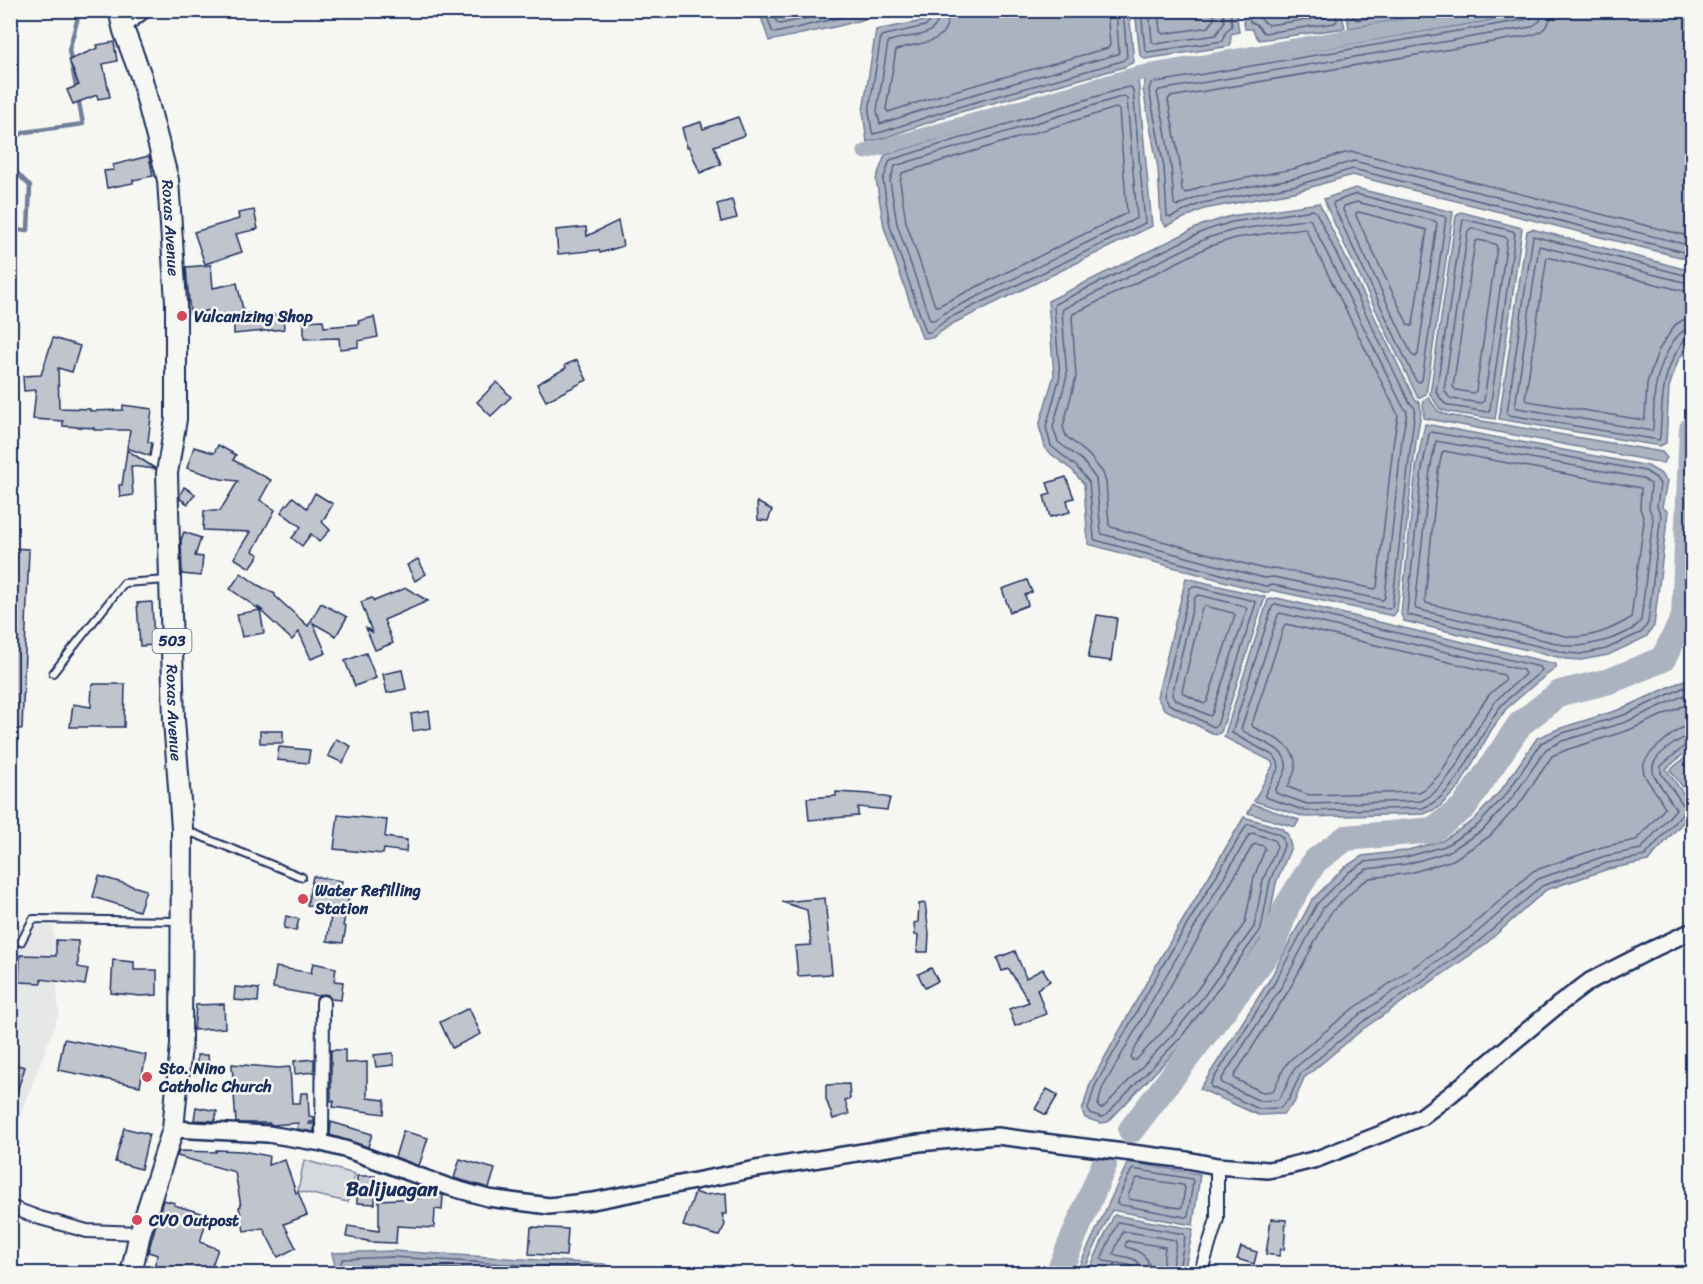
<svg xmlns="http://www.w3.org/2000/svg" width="1703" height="1284" font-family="Sriracha,sans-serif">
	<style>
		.built { fill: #e6e7e7 }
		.green { fill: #d6d9dd; stroke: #78849e; stroke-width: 1.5 }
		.water { fill: #abb2c0; stroke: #717e99; stroke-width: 1.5 }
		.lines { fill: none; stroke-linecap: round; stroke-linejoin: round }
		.shore { stroke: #556385; stroke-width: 1.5 }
		.stream { stroke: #717e99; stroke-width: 4.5 }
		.canal { stroke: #abb2c0; stroke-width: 15 }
		.river { stroke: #abb2c0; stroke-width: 26 }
		.building { fill: #c0c4cd; stroke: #1b2f5e; stroke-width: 1.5 }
		.service-casing { stroke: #1b2f5e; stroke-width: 10 }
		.minor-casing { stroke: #1b2f5e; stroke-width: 16 }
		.tertiary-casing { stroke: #1b2f5e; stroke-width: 20 }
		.primary-casing { stroke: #1b2f5e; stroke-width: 24 }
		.service { stroke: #f6f6f2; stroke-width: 6 }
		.minor { stroke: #f6f6f2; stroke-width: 12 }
		.tertiary { stroke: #f6f6f2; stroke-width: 15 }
		.primary { stroke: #f6f6f2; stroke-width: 20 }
		.poi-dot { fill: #d1495b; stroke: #f6f6f2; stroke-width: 2 }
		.labels { text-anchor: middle; stroke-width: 5; stroke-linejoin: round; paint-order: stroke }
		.shield { fill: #f6f6f2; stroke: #5d6b8a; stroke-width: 1.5 }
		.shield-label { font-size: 15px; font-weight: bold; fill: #1b2f5e }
		.street-label { font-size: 16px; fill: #1b2f5e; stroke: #f6f6f2 }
		.poi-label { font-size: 16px; font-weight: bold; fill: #1b2f5e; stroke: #f6f6f2; text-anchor: start }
		.quarter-label { font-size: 20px; font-weight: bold; fill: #1b2f5e; stroke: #f6f6f2 }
	</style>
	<rect width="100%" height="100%" fill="#f6f6f2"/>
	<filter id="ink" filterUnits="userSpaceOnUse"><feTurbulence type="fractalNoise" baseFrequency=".0167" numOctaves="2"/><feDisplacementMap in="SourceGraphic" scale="12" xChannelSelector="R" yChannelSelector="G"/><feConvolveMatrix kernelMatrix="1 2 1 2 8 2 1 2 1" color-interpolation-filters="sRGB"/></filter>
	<g filter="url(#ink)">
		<path class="built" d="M11,925L53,926L59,1014L11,1140Z"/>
		<path class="green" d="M304,1160L355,1174L348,1202L298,1191Z"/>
		<g class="water">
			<path d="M759,11V10L895,11L839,26L769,41Z"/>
			<path d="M927,11H1129L1134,62L1124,67L953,114L884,138L867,142L863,111L876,30L923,21Z"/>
			<path d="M1135,11H1236L1239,32L1231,34L1230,46L1145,59L1140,55Z"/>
			<path d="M1242,11H1341L1345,28L1259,40L1252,29H1245Z"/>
			<path d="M1346,11V10L1454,11L1349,28Z"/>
			<path d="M1545,11H1692V260L1352,175L1298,191L1204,209L1166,226L1161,220L1158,168L1143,89L1146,78Z"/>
			<path d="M1138,80L1152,226L952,324L932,338H922L884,227L876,179L885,155L1123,82Z"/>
			<path d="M1355,188L1453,212L1426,394L1418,398L1329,212L1324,199Z"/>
			<path d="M1319,203L1415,400L1420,403L1421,413L1416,441L1397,611L1393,616L1271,590L1267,593L1088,544L1084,484L1072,470L1046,450L1039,426L1054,375L1048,301L1202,225L1231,216Z"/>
			<path d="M1461,212L1522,228L1495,419L1449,412L1440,409L1430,394L1456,216Z"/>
			<path d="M1532,229L1692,271V338L1678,361L1669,387L1666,443L1660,446L1499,419L1527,231Z"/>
			<path d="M1428,397L1438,411L1447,415L1662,452L1667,458L1663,463L1424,418L1423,401Z"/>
			<path d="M1425,424L1648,466L1660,473L1667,481L1662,507L1668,511L1654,626L1646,637L1608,655L1581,660L1566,659L1404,621L1401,614L1416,468Z"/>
			<path d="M1186,578L1265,597L1221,732L1216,735L1164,709L1157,697Z"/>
			<path d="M1277,598L1556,664V668L1535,684L1506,709L1492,729L1459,787L1438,808L1424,814L1305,817L1254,801L1273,765L1271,761L1224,737L1268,600Z"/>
			<path d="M1689,678L1692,682V747L1666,769L1692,806V812L1648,861L1608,869L1546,890L1482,947L1363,1029L1304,1078L1294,1103L1283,1114L1258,1115L1200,1089L1270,979L1312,900L1345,867L1362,856L1404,851L1442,841L1473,821L1502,789L1537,738L1558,729L1621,709Z"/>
			<path d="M1692,752V799L1670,770Z"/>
			<path d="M1253,804L1299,820L1295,827L1248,813Z"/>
			<path d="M1244,817L1281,828L1288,835L1291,847L1276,883L1267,931L1215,1004L1185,1041L1108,1122L1101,1123L1085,1118L1082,1111L1090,1084L1155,967Z"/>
			<path d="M1128,1162L1200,1174L1193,1225L1112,1210L1085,1268L1115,1273H1076Z"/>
			<path d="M1114,1215L1193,1229L1184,1273H1149L1091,1266Z"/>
			<path d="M392,1251L604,1264L623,1273H337L332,1253Z"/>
		</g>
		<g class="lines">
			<g class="shore">
				<path d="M765,10L772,31L775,33L872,10"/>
				<path d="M773,10L777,23L780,24L843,10"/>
				<path d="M933,10L929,23L925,26L881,36L869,111L872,132L873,134L882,132L951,109L1122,61L1127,57L1123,10"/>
				<path d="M940,10C938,43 909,32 888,42L877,111L880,124L950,101L1118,54L1119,52L1116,10"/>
				<path d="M949,10C948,49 920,40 896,50L886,109L888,112L947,93L1108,48L1110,45L1107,10"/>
				<path d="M1141,10L1145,50L1148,52L1223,41L1226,31L1232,26L1230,10"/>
				<path d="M1149,10L1152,41L1155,44L1216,35L1224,22L1223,10"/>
				<path d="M1158,10L1160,31L1163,34L1209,27L1214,19V10"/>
				<path d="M1248,10L1250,22L1256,24L1264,33L1335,23L1337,20L1336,10"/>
				<path d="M1255,10L1257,16L1268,25L1326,17L1328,15V10"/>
				<path d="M1352,10L1354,18L1357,20L1417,10"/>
				<path d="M1535,10L1534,16L1529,19L1151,83L1149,90L1164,167L1167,216L1171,217L1202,203L1297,185L1353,169L1692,254"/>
				<path d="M1543,10L1540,21L1531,27L1159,90L1157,93L1163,118L1171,166L1174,204L1177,206L1200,196L1295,178L1354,161L1692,246"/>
				<path d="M1552,10C1551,23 1545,31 1533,35L1170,97L1168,100L1180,164L1182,191L1186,193L1200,187L1293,169L1345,153L1354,152L1692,237"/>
				<path d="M1131,87L1133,90L1145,223L949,318L930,332H926L890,226L883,180L890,160L1124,88Z"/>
				<path d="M1124,96L1127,99L1137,218L946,312L934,320H930L897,224L890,181L895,166Z"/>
				<path d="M1116,108L1119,110L1127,213L938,306H935L906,222L900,182L902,173Z"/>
				<path d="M1356,194L1443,216L1446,218L1422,380L1420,382L1416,381L1333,205L1334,202Z"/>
				<path d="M1357,202L1435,221L1437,223L1418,354L1416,357L1412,355L1343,210L1344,206Z"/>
				<path d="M1313,210L1316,212L1409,402L1415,408L1392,607L1389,609L1273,585L1265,586L1095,540L1094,538L1089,482L1076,466L1051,446L1046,427L1060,376L1054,307L1055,304L1204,231L1232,222Z"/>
				<path d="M1359,212L1427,230L1413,324L1412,326L1408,325L1356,216V213Z"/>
				<path d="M1310,219L1402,405L1407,412L1402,439L1385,597L1383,600L1274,577L1264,578L1102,534L1101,532L1096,479L1082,460L1058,442L1053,427L1067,376L1062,312L1063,309L1207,238L1234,230Z"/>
				<path d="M1463,219L1513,231L1515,234L1490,409L1488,412L1450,406L1444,403L1436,392Z"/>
				<path d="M1305,228L1398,415L1394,438L1377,587L1375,589L1275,568L1264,569L1111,527L1109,525L1106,482L1103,473L1089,455L1066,436L1063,427L1076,377L1072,317L1073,314L1210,246L1236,238Z"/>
				<path d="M1471,228L1505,237L1507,240L1484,401L1481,403L1452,399L1449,397L1444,390L1468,231Z"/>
				<path d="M1479,240L1495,244L1497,247L1476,391L1473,393L1456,390L1453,387L1475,242Z"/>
				<path d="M1692,277L1533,236L1507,413L1509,415L1659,440L1660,437C1662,406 1661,375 1679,348C1683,341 1685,336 1692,335"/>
				<path d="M1692,284L1539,246L1515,407L1518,408L1652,431L1653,428C1654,414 1653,399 1656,385C1659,368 1673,329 1692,328"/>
				<path d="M1692,293L1547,257L1525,399L1528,401L1643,420L1645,418L1647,383L1658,351L1675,325L1683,320L1692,319"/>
				<path d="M1431,432L1645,471L1656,478L1660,484L1657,506L1661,515L1648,623L1642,632L1606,649L1581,654L1567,653L1408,615L1407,612L1422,469L1429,434Z"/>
				<path d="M1436,441L1642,478L1651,484L1649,508L1653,518L1641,620C1631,637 1587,647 1568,646L1416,609L1415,607L1430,470Z"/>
				<path d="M1444,451L1641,488L1640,508L1644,521L1631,618C1612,629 1592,638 1570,637L1426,603L1425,600L1438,472L1442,453Z"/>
				<path d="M1193,586L1254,601L1256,603L1217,725L1214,727L1169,704L1164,696L1190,588Z"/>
				<path d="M1199,595L1244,606L1247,609L1212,714L1210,716L1174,699L1172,695L1195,597Z"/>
				<path d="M1276,604L1540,667L1542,670C1529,683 1512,693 1500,707C1476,738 1460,794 1423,808L1306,811L1265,797V794L1279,767L1278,762L1274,756L1232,733L1272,607Z"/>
				<path d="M1205,606L1233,613L1235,615L1207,702L1204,704L1183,693L1182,691L1202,608Z"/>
				<path d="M1280,613L1523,670L1525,674C1516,684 1503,692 1495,702C1473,729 1452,789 1421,801L1307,804L1276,793L1275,790C1279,783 1285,775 1286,768C1290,747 1253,740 1241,729L1278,615Z"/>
				<path d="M1286,624L1504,675L1506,679L1489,695L1474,716L1441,773L1425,789L1419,792L1309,795L1288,787C1290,781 1294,775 1295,769C1299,745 1270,736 1253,727L1252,724L1284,626Z"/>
				<path d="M1692,685L1687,686L1624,715L1560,734L1541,743L1507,793L1478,825L1445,846L1406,857L1365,862L1349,872L1317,904L1275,982L1211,1083V1087L1259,1109L1280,1108L1289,1099L1301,1073L1360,1024L1478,942L1542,886L1607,863L1645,856L1686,809L1661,773V766L1687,744L1692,742"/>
				<path d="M1692,693H1689L1626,722L1562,741L1546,749L1513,797L1483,830L1448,852L1407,864L1367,869L1353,878L1323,908L1282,986L1221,1080L1222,1083L1260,1101L1277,1100C1287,1091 1288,1077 1296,1067L1355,1018L1473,936L1538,879L1605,856L1641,849L1676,809L1654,776C1652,770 1652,766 1655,761C1660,752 1683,736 1692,735"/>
				<path d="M1692,702L1629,730L1566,750L1552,756L1521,802L1490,836L1453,860L1410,873L1370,878L1359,885L1330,914L1289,990L1234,1076L1235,1079L1262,1092L1273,1091L1285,1066L1290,1060L1350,1011L1468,929L1533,871L1602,847L1636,840L1665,808C1650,776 1625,772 1664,741C1673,734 1680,726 1692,726"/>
				<path d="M1249,824L1278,834L1283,838L1284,846L1270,881L1261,929L1210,1000L1181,1037L1105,1116L1101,1117L1090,1113L1088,1109L1095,1086L1160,970L1246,826Z"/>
				<path d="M1253,833L1274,840L1277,846L1263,880L1254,927L1204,996L1175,1032L1103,1108H1099L1098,1105L1102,1089L1167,974L1249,835Z"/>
				<path d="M1256,844L1264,846L1265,849L1254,877L1245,923L1197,990L1168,1026L1136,1060H1132L1131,1056L1175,978L1253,845Z"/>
				<path d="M1133,1169L1192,1179L1193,1182L1188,1216L1185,1217L1117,1204V1201L1131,1171Z"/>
				<path d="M1137,1178L1183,1185L1185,1188L1182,1207L1179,1208L1129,1199L1128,1195Z"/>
				<path d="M342,1274L341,1262L343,1259L392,1257L601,1270L609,1274"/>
				<path d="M350,1274V1268L352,1266L392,1265L538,1274"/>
				<path d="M1134,1274V1268L1129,1265L1104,1261L1101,1259L1118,1222L1184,1234L1185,1237L1178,1274"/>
				<path d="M1142,1274C1140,1254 1126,1259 1113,1254L1123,1231L1175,1240L1176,1243L1171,1274"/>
				<path d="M1151,1274C1150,1257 1141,1251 1126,1247L1125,1245L1127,1241L1165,1247L1162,1274"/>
			</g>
			<g class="stream">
				<path d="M10,140L25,132L83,124L69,50L80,10"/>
				<path d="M10,166L30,186L28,230L10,231"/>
			</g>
			<path class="canal" d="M865,152L1137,74L1499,10"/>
			<g class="river">
				<path d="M1131,1130L1272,947L1287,906L1315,861L1346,838L1433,830L1464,807L1520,724L1560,693L1610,681L1663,659L1684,617L1692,429"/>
				<path d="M1058,1274L1104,1165"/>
			</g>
		</g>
		<g class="building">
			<path d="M114,42L117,61L103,64L110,97L98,99L97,95L73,104L67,90L79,85L69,60L98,48L97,45Z"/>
			<path d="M738,117L745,135L714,146L721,164L700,173L689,147H687L682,128L701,122L703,129Z"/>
			<path d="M149,156L153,176L133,180V183L107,188L104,171L114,170L113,165Z"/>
			<path d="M732,200L737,218L721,222L717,204Z"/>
			<path d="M254,210L258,229L236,234L242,252L205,264L194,232L239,219L238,213Z"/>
			<path d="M618,221L623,246L600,253L599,250L558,254L556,230L586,227L587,236Z"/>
			<path d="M211,265L213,288L237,283L244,314L249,313V317L283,314L284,329L234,334V320L213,322L212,310L190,314L186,267Z"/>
			<path d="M374,317L378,337L358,341V347L340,349L339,338L304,339V321L323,320L324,327L359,324L358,321Z"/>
			<path d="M53,338L80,346L72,372L58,368L59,408L90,409V411L123,410V405L152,409L148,442L152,443L150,456L127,448L130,430H94V428L63,426V421L33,419L36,390L24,391L23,376L41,375Z"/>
			<path d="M577,360L587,380L546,401L537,384L566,368L565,365Z"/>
			<path d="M497,382L511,397L491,416L477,402Z"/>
			<path d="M218,445L236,455L233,460L271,480L260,500L275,510L253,551L259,555L250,568L234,558L250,532L203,530L204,511H220L238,481L221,479L187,468L194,447L214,453Z"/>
			<path d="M127,450L156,469L131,466L133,495L120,497L119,485H122Z"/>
			<path d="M1066,477L1074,498L1067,500L1070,512L1050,517L1044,496L1051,494L1047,483Z"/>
			<path d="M184,487L195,494L188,504L180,499V495Z"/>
			<path d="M315,493L333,504L322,522L330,530L319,542L311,534L302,546L292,538L301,527L281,512L293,497L307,508Z"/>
			<path d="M757,502L772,510L768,521L758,520Z"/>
			<path d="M184,532L201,538L195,556L203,557L201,576L182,574L181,540Z"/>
			<path d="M10,548L29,549L22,729L10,728Z"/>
			<path d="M418,559L426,574L415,581L407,565Z"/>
			<path d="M241,573L258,585L275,594V596L308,626L321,603L347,617L336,636L313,623L326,653L311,659L299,632L292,640L260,610H262L259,608L260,610L230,589Z"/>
			<path d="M1027,580L1032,592L1025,595L1028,605L1010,612L1002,589Z"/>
			<path d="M406,588L428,601L384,620L393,643L375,650L366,628L372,632L361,602L372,598L374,601Z"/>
			<path d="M152,602L154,645L140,646L137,603Z"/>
			<path d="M260,610L264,633L242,637L237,614Z"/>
			<path d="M1097,615L1117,618L1111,661L1088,658Z"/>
			<path d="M366,653L376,678L355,686L345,661Z"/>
			<path d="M402,670L406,689L387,693L383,674Z"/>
			<path d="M92,684H125L124,727H70L73,704L91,707Z"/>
			<path d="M429,711L431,728L413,731L411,714Z"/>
			<rect x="260" y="731" width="23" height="12"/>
			<path d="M336,739L351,746L343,763L328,756Z"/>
			<path d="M279,747L310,750L308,763L277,760Z"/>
			<path d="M836,792L870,794L890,798L887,810L858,807V816L809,820L807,798L836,796Z"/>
			<path d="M338,815L387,820L385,837L407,840L406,852L384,849L383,854L334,849Z"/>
			<path d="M99,876L146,890L139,911L93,897Z"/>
			<path d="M313,876L342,881L340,891L350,893L343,926L346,927L343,943L327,941L332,910L307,905Z"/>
			<path d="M825,898L832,974L798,976L795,946L811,945L807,910L782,902Z"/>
			<path d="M925,903L929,933L928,952H917L918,935H915L914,923L918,922L919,904Z"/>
			<path d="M286,916L299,919L296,931L284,928Z"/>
			<path d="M56,940L78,941V967L88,969L85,985L41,979V983L19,982L20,955L56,956Z"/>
			<path d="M1015,951L1026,978L1043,969L1050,981L1037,989L1046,1014L1015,1026L1009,1009L1029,1002L1009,969L1002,971L997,958Z"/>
			<path d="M113,960L134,962V970H157V995L141,996L111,993Z"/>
			<path d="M313,963L336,968L334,981L343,982L341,1000L331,999L328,995L324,994L318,996L273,988L276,967L311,973Z"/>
			<path d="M931,968L938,981L925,988L918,974Z"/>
			<path d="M235,987L259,989L258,1002L234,1000Z"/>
			<path d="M224,1004L225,1028L194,1030L196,1005Z"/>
			<path d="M469,1008L481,1034L452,1048L440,1022Z"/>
			<path d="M64,1039L146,1055L140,1086L58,1070Z"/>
			<path d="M331,1050H345V1063L367,1062V1098L385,1100L384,1114L333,1107L334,1101H331Z"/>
			<path d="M393,1053L394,1065L376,1067L374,1055Z"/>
			<path d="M197,1055H208L209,1066H197Z"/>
			<path d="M314,1059V1072L295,1074L294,1061Z"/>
			<path d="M10,1063L25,1067L13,1104L10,1103Z"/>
			<path d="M232,1064L278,1068L290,1067L292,1103H300L301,1093H308L309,1116L314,1117V1122H309V1124H314V1132L297,1129L298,1123L273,1125L269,1124V1123H236Z"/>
			<path d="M849,1084L850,1099L845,1100L849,1114L833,1119L826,1099V1085Z"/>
			<path d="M1047,1089L1058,1095L1046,1115L1035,1109Z"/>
			<path d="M196,1107L217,1111L215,1121L194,1120Z"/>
			<path d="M331,1122L372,1134L368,1147L330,1135Z"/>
			<path d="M124,1128L149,1134L141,1169L115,1162Z"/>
			<path d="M403,1131L428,1138L419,1166L395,1157Z"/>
			<path d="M216,1150L242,1151L269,1156L268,1165L285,1160L296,1193L298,1192L307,1215L284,1224L296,1248L278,1257L263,1228L244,1231L239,1207L241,1206L235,1172L177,1156L179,1151L216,1152Z"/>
			<path d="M460,1159L495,1169L489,1188L454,1178Z"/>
			<path d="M357,1176H375V1204L357,1203Z"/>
			<path d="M421,1191L433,1192L443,1195L442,1210L435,1209L434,1228L397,1226L396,1243L368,1242V1241L346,1237L348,1226L379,1231V1200L421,1198Z"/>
			<path d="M695,1192L703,1195L726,1193L727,1214H722L725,1225L719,1236L683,1226Z"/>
			<path d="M163,1200L175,1203L174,1205L208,1215L200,1242L218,1249L209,1274H151L158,1255L148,1252Z"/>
			<path d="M1271,1219L1286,1220L1284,1250L1281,1249L1279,1256L1266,1254Z"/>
			<path d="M531,1227L568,1229L566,1256L529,1254Z"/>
			<path d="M1241,1247L1257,1252L1254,1264L1237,1259Z"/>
		</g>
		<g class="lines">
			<g class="service-casing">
				<g id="service">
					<path d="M127,29L151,10"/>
					<path d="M53,673L124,583L167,580"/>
					<path d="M185,830L302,877"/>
					<path d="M21,942L33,919L179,921"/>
				</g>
			</g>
			<g class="minor-casing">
				<g id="minor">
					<path d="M322,1143L323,1002"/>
					<path d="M10,1207L40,1218L87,1231L140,1233"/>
					<path d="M1200,1274L1217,1219V1166"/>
				</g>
			</g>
			<g class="tertiary-casing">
				<path id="tertiary" d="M173,1129L268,1134L322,1143L348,1150L449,1187L488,1198L549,1206L593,1201L756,1169L919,1143L997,1136L1187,1160L1217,1166L1268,1170L1289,1166L1317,1159L1386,1132L1421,1117L1450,1095L1558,1005L1590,981L1655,948L1692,931"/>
			</g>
			<g class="primary-casing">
				<g id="primary">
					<path id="s1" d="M119,10L124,31L141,76L168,180L176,302V419L167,473L174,720L182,828L181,1045L173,1129L140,1233L131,1274"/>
				</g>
			</g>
			<use href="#service" class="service"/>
			<use href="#minor" class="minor"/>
			<use href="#tertiary" class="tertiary"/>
			<use href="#primary" class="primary"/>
		</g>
	</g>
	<g class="poi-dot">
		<circle cx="182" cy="316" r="6"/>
		<circle cx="303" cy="899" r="6"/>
		<circle cx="147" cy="1077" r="6"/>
		<circle cx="137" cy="1220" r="6"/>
	</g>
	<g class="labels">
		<rect class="shield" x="152.5" y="629" width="39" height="24" rx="4.5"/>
		<g class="shield-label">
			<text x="172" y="646">503</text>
		</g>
		<g class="street-label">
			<text dy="6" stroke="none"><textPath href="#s1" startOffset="225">Roxas Avenue</textPath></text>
			<text dy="6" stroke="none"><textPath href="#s1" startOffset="711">Roxas Avenue</textPath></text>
		</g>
		<g class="poi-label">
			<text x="194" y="322">Vulcanizing Shop</text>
			<text x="315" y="896">Water Refilling<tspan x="315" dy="18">Station</tspan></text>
			<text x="159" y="1074">Sto. Nino<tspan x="159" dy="18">Catholic Church</tspan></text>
			<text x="149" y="1226">CVO Outpost</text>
		</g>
		<g class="quarter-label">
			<text x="392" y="1196">Balijuagan</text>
		</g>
	</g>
	<rect width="1703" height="1284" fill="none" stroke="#f6f6f2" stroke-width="36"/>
	<rect x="18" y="18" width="1667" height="1248" fill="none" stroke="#1b2f5e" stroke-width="2" filter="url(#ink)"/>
</svg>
